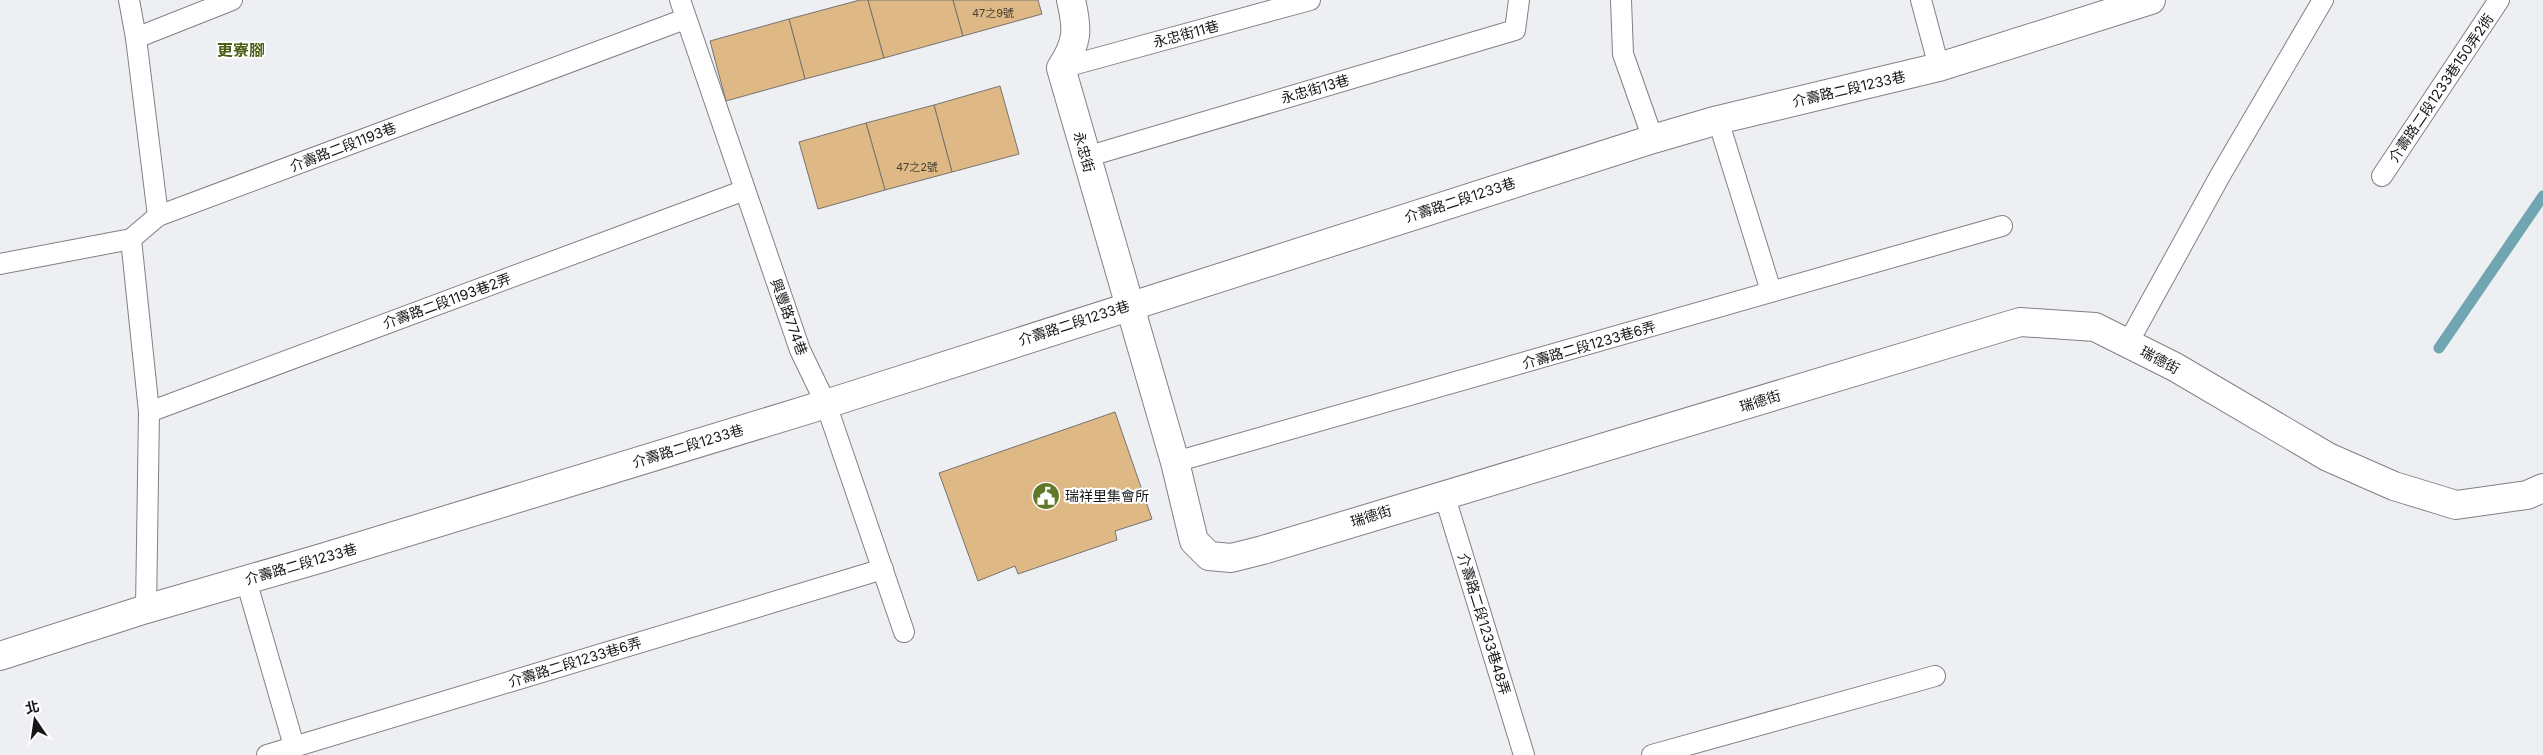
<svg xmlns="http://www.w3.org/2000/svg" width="2543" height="755" font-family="Inter,'Noto Sans TC',sans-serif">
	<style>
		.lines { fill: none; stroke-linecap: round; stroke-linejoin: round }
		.stream { stroke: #6fa6b2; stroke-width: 11 }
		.building { fill: #deb985; stroke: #767370 }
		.service-casing { stroke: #808185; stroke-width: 22 }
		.minor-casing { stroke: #808185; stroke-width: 30 }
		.tertiary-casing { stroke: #808185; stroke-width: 30 }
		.service { stroke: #fff; stroke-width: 20 }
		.minor { stroke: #fff; stroke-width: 28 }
		.tertiary { stroke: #fff; stroke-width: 28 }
		.labels { text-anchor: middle; stroke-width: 4; stroke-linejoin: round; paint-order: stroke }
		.number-label { font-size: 11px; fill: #473f32 }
		.street-label { font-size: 14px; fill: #151617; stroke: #fff }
		.poi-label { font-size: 14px; fill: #151617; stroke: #fff; text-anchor: start }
		.quarter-label { font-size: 16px; font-weight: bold; fill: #4b5f15; stroke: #fff }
	</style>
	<rect width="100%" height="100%" fill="#eeeff3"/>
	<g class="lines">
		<path class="stream" d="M2439,348L2543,196"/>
	</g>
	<g class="building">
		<path d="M860,0H868L884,58L805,79L789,19Z"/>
		<path d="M868,0H953L963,36L884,58Z"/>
		<path d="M953,0H1038L1042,14L963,36Z"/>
		<path d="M789,19L805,79L726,101L710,41Z"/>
		<path d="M1000,86L1019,154L952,172L934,105Z"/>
		<path d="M934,105L952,172L885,190L866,123Z"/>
		<path d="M866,123L885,190L818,209L799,142Z"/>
		<path d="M1115,412L1152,519L1115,531L1117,540L1018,574L1015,566L978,581L939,473Z"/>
	</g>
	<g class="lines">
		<g class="service-casing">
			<g id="service">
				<path d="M129,0L136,38L158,216"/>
				<path d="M680,0L800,350L826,404L904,632"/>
				<path d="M1621,0L1623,54L1653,139"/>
				<path d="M1921,0L1939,67"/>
				<path d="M136,38L232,0"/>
				<path d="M1061,68L1310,0"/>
				<path d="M1718,120L1771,291"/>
				<path d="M1086,157L1515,30L1519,0"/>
				<path d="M2382,176L2499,0"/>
				<path d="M131,239L149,412L146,609"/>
				<path d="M0,264L131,239L158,216L685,19"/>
				<path d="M2128,343L2221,174L2323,0"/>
				<path d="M149,412L745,190"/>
				<path d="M1175,462L2002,226"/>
				<path d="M1444,494L1524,755"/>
				<path d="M246,580L294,746"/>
				<path d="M267,755L883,569"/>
				<path d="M1652,755L1935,676"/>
			</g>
		</g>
		<g class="minor-casing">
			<path id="minor" d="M0,656L146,609L322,558L826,404L1653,139L1718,120L1939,67L2151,0"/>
		</g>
		<g class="tertiary-casing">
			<path id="tertiary" d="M1071,0C1078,30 1078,42 1061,68L1175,462L1194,541L1209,556L1231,558L1263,550L2020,322L2095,327L2175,367L2328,457L2394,486L2456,505L2527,495L2543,488"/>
		</g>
		<use href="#service" class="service"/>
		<use href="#minor" class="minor"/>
		<use href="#tertiary" class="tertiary"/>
	</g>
	<defs>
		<g id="civic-disc" transform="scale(1.4375)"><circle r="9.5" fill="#617829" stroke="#fff"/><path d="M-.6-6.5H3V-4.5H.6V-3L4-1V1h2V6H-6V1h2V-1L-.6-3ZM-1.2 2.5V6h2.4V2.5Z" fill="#fff"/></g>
	</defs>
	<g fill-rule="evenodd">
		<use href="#civic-disc" x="1046" y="496"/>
	</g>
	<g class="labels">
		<g class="number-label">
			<text x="993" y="17">47之9號</text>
			<text x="917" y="171">47之2號</text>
		</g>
		<g class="street-label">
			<text transform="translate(1186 34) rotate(-15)" y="5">永忠街11巷</text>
			<text transform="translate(2441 88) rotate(-56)" y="5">介壽路二段1233巷150弄2衖</text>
			<text transform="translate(1315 89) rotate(-16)" y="5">永忠街13巷</text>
			<text transform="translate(1849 89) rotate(-13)" y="5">介壽路二段1233巷</text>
			<text transform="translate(343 147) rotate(-21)" y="5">介壽路二段1193巷</text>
			<text transform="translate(1084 152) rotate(74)" y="5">永忠街</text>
			<text transform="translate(1460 200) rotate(-18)" y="5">介壽路二段1233巷</text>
			<text transform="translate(447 301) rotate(-20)" y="5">介壽路二段1193巷2弄</text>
			<text transform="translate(789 317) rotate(70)" y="5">興豐路774巷</text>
			<text transform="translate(1074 323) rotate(-18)" y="5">介壽路二段1233巷</text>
			<text transform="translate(1589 345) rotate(-16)" y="5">介壽路二段1233巷6弄</text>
			<text transform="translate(2160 360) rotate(28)" y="5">瑞德街</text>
			<text transform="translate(1760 401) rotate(-17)" y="5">瑞德街</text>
			<text transform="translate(688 446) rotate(-17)" y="5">介壽路二段1233巷</text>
			<text transform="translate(1371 516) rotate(-17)" y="5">瑞德街</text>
			<text transform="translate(301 564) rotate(-16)" y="5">介壽路二段1233巷</text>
			<text transform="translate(1484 624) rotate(73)" y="5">介壽路二段1233巷48弄</text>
			<text transform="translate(575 662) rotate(-17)" y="5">介壽路二段1233巷6弄</text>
		</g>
		<g class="poi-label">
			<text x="1065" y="501">瑞祥里集會所</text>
		</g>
		<g class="quarter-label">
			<text x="241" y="56">更寮腳</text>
		</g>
	</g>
	<g transform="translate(35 720) rotate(347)" stroke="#ffffff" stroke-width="4" paint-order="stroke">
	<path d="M0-4L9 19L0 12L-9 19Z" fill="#151617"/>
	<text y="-8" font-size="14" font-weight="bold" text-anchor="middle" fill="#151617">北</text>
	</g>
</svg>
